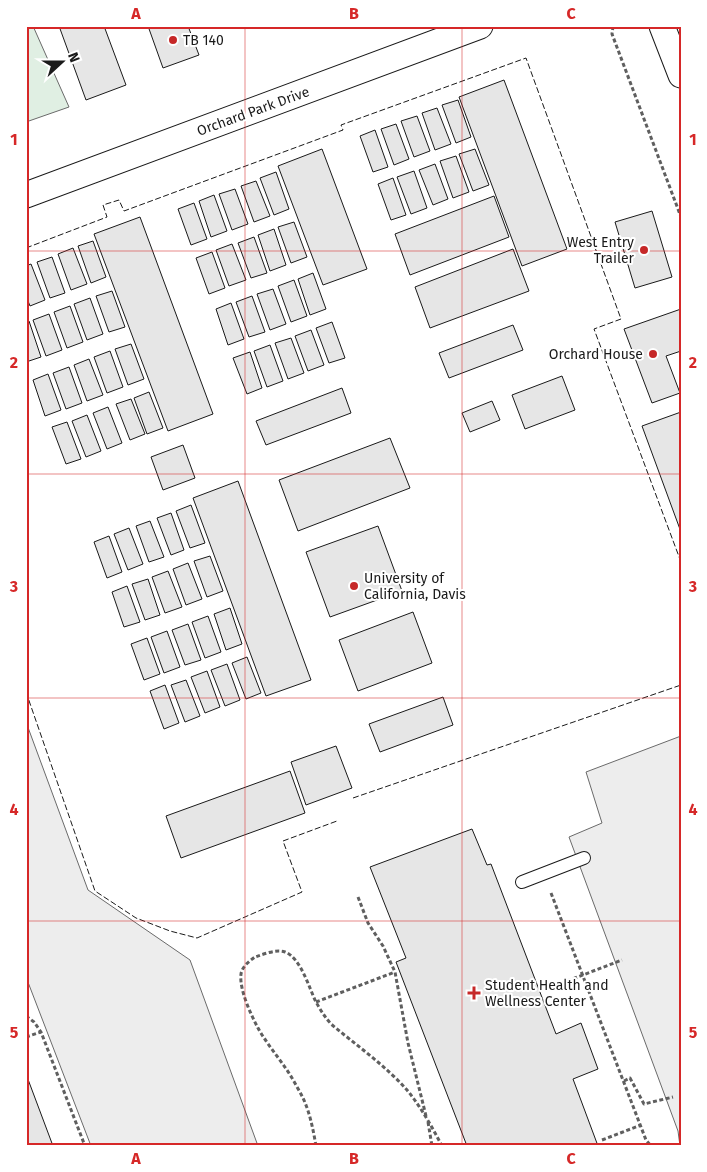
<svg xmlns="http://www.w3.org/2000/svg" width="707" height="1172" font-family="'Fira Sans',sans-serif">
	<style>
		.green { fill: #e0efe3; stroke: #6a6a6a }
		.parking { fill: #ededed; stroke: #6a6a6a }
		.building { fill: #e6e6e6; stroke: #1a1a1a }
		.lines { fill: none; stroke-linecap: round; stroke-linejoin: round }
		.service-casing { stroke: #1a1a1a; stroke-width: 14 }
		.minor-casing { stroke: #1a1a1a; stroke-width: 27 }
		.path { stroke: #5f5f5f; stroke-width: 3; stroke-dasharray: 4 2.5; stroke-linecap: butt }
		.service { stroke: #fff; stroke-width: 12 }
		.minor { stroke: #fff; stroke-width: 25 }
		.fence { stroke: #1a1a1a; stroke-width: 1; stroke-dasharray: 6 2.5; stroke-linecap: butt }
		.grid { fill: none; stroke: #d62828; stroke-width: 1; stroke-opacity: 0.55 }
		.poi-dot { fill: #c62828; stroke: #fff; stroke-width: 2 }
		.labels { text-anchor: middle; stroke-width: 4; stroke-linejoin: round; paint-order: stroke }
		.poi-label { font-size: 14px; fill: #1a1a1a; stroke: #fff; text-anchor: start }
		.street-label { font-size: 14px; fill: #1a1a1a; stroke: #fff }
		.neatline { fill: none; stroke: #d62828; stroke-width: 2 }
		.grid-label { font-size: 16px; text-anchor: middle; font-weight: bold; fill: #d62828 }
	</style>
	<rect width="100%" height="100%" fill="#fff"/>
	<path class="green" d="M26,26H33L69,107L26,122Z"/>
	<g class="parking">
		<path d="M26,722L88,890L190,960L258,1146H91L26,977Z"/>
		<path d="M681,736V1146H680L678,1131L569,837L602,823L586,772Z"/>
	</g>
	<g class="building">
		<path d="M59,26H104L126,85L86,100Z"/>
		<path d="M148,26H188L199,55L163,68Z"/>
		<path d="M504,80L567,249L522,266L459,97Z"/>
		<path d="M458,100L471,137L456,143L442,105Z"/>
		<path d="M437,108L451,144L435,150L422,113Z"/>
		<path d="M417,116L430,151L414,157L401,121Z"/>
		<path d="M396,124L409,159L394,165L381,129Z"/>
		<path d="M375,130L388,167L373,172L360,136Z"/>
		<path d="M322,149L367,269L323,285L278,166Z"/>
		<path d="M475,149L489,185L473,191L459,154Z"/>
		<path d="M456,156L469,192L453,198L440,161Z"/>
		<path d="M435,164L448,199L433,205L419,170Z"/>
		<path d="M414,171L427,208L411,214L397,177Z"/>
		<path d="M276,172L289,209L274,215L260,178Z"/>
		<path d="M393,178L406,215L391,220L378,184Z"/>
		<path d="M256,181L270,216L254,222L241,186Z"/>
		<path d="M235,189L248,224L232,230L219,194Z"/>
		<path d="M214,195L227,231L211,237L199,201Z"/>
		<path d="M494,196L509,237L410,275L395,234Z"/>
		<path d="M194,203L207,239L191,245L178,209Z"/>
		<path d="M652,211L672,277L635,288L615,222Z"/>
		<path d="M140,217L213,414L168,431L94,234Z"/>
		<path d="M294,222L307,257L291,263L278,227Z"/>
		<path d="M274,229L286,265L270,271L258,235Z"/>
		<path d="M254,237L267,273L251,278L238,243Z"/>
		<path d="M93,241L106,277L91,283L78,246Z"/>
		<path d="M232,244L246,280L229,286L216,250Z"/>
		<path d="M73,248L87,284L71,290L58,254Z"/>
		<path d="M513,249L529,291L430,328L415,287Z"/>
		<path d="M212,252L225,288L209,294L196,258Z"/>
		<path d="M52,257L65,293L50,298L37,262Z"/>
		<path d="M31,264L45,300L30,306L26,296V266Z"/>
		<path d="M313,273L326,309L310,315L298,279Z"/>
		<path d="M294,280L307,316L291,322L278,286Z"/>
		<path d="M273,289L286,324L270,330L257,294Z"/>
		<path d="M112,291L125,327L109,332L96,296Z"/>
		<path d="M252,296L265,332L249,337L236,302Z"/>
		<path d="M90,298L103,334L87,340L74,304Z"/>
		<path d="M231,303L244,339L228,345L216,309Z"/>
		<path d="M70,306L83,342L67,348L54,312Z"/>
		<path d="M681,309V351L666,356L680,393L652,403L624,329Z"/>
		<path d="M49,314L62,350L46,356L33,320Z"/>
		<path d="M29,321L41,357L26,362V322Z"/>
		<path d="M332,322L345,358L329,363L316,328Z"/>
		<path d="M513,325L523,350L449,378L439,353Z"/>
		<path d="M311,330L324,365L308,371L295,336Z"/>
		<path d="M291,338L304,373L288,379L275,343Z"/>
		<path d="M131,344L144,379L128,385L115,349Z"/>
		<path d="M270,345L283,381L267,387L254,351Z"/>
		<path d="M110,351L123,387L107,393L94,357Z"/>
		<path d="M250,352L262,388L247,394L233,358Z"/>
		<path d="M89,359L103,395L87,401L74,365Z"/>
		<path d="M69,367L82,403L66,409L53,373Z"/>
		<path d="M48,374L61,410L45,416L33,380Z"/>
		<path d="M562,376L575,410L525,429L512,395Z"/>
		<path d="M342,388L351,413L266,445L256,421Z"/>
		<path d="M149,392L163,428L147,434L134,398Z"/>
		<path d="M131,399L145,434L130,440L116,404Z"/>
		<path d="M492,401L500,420L470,432L462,413Z"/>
		<path d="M108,407L122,443L107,449L93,413Z"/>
		<path d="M681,412V532L642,426Z"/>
		<path d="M87,415L101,451L86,457L72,421Z"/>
		<path d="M67,422L81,459L66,464L52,427Z"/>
		<path d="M390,438L410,488L298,531L279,480Z"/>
		<path d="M183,445L195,478L163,490L151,457Z"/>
		<path d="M238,481L311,680L266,696L193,498Z"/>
		<path d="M191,505L205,543L190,548L176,511Z"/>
		<path d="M171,513L184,550L171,555L157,518Z"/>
		<path d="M150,521L164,557L149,562L136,526Z"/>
		<path d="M378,526L402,591L330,617L306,552Z"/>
		<path d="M129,528L143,564L128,570L114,534Z"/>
		<path d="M109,536L122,572L107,578L94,542Z"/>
		<path d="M210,556L223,591L207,597L194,561Z"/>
		<path d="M188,563L202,599L186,605L173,569Z"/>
		<path d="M168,571L182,607L165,613L152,577Z"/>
		<path d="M148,579L160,615L145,620L132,584Z"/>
		<path d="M127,586L140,622L124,627L112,592Z"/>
		<path d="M230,608L242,644L226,650L214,614Z"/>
		<path d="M413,612L432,663L358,691L339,640Z"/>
		<path d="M208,616L221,652L205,658L192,622Z"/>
		<path d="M188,624L201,660L185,665L172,630Z"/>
		<path d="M167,631L180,667L164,673L151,637Z"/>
		<path d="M147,638L160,674L144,680L131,644Z"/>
		<path d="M247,657L261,693L246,699L232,663Z"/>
		<path d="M227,664L240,700L225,706L211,670Z"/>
		<path d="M207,671L220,707L205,713L191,677Z"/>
		<path d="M186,680L200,716L185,722L171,685Z"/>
		<path d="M165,685L179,723L164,729L150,691Z"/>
		<path d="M443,697L453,725L380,752L369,724Z"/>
		<path d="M336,746L352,788L306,805L291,762Z"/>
		<path d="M290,771L305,813L181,858L166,816Z"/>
		<path d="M472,829L487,865L491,864L556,1034L581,1023L598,1069L573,1079L598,1146H467L396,962L406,958L370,867Z"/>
		<path d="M26,1074L53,1146H26Z"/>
	</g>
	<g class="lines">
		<g class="service-casing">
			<path id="service" d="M522,882L584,858"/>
		</g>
		<g class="minor-casing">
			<g id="minor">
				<path d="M662,26L681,75"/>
				<path d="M26,195L480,26"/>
			</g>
		</g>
		<g class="path">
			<path d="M613,26L612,34L681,217"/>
			<path d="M551,893L646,1140L651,1146"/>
			<path d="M358,897L368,923L383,946L395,972L408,1043L426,1116"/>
			<path d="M549,988L622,960"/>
			<path d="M316,1002L395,972"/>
			<path d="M26,1016L34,1022L41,1032L85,1146"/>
			<path d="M26,1037L41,1032"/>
			<path d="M624,1081L630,1078L644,1104L673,1097"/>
			<path d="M428,1122L432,1146"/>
			<path d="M602,1140L641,1125"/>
			<path d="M316,1146C313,1129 310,1113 303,1098C300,1092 296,1085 292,1078C282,1061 268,1046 258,1028C251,1015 239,989 241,974C242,967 249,961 255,957C264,954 276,949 285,952C301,958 309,988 316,1002C321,1011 325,1017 331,1024C356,1045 386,1066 407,1090C421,1107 432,1127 442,1146"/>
		</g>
		<use href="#service" class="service"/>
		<use href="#minor" class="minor"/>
		<g class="fence">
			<path d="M26,248L107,217L103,205L119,200L124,211L343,130L341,125L526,58L621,319L594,329L681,562"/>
			<path d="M26,692L95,891L136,918L170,931L197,938L302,892L283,841L337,821"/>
			<path d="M353,798L681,685"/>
		</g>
	</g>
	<path class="grid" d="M245,26V1146M462,26V1146M26,251H681M26,474H681M26,698H681M26,921H681"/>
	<g class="poi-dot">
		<circle cx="173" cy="40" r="5"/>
		<circle cx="644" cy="250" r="5"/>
		<circle cx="653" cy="354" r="5"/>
		<circle cx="354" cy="586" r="5"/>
		<path d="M471.5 985.5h5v5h5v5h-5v5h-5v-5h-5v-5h5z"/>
	</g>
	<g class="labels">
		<g class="poi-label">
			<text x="183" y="45">TB 140</text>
			<text x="634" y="247" text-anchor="end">West Entry<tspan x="634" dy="16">Trailer</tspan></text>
			<text x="643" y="359" text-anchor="end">Orchard House</text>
			<text x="364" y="583">University of<tspan x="364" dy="16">California, Davis</tspan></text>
			<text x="485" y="990">Student Health and<tspan x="485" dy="16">Wellness Center</tspan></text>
		</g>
		<g class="street-label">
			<text transform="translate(253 111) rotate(-20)" y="5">Orchard Park Drive</text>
		</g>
	</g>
	<rect width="707" height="1172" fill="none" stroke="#ffffff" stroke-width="55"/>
	<g transform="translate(62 62) rotate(69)" stroke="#ffffff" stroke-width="4" paint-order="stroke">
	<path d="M0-4L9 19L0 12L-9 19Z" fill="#1a1a1a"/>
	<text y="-8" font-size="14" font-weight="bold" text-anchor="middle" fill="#1a1a1a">N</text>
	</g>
	<rect x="28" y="28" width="652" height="1116" class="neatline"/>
	<g class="grid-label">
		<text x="136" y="19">A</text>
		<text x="354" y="19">B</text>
		<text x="571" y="19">C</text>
		<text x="14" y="145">1</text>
		<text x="693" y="145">1</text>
		<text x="14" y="368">2</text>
		<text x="693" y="368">2</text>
		<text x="14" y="592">3</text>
		<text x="693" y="592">3</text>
		<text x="14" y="815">4</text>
		<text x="693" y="815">4</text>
		<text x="14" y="1038">5</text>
		<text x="693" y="1038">5</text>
		<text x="136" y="1164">A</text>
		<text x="354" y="1164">B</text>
		<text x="571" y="1164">C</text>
	</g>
</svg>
